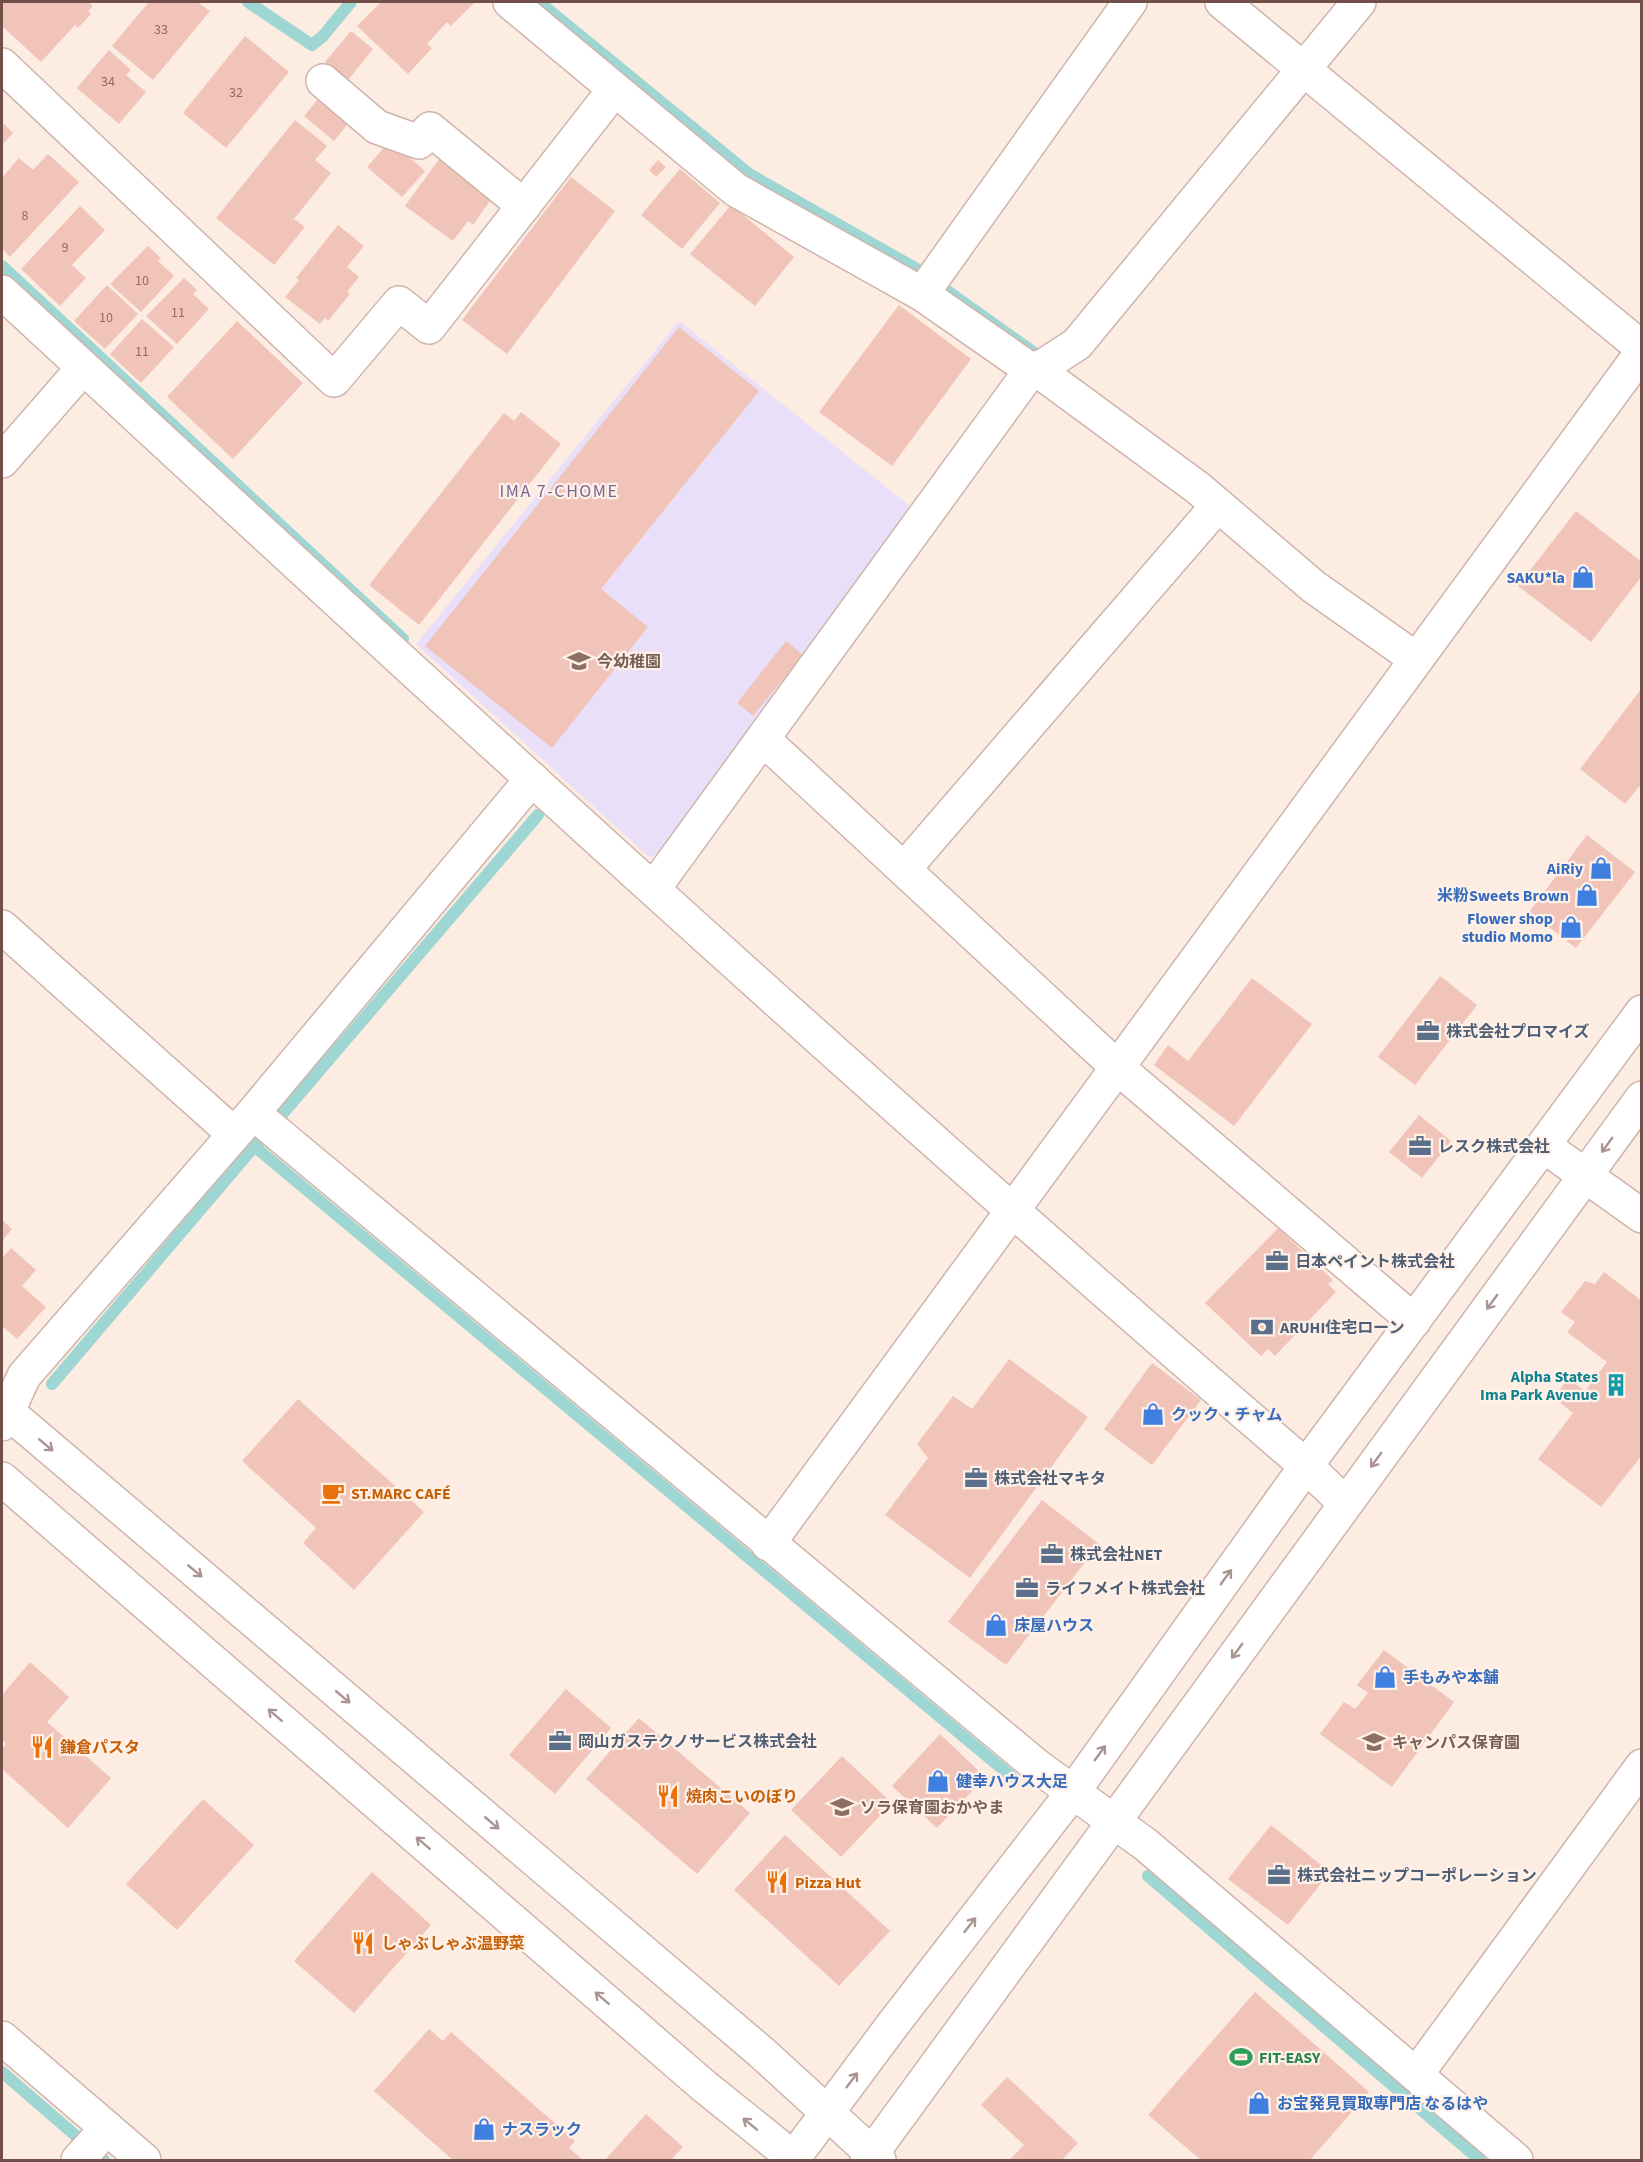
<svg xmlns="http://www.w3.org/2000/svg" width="1643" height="2162" font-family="'Source Sans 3','Noto Sans JP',sans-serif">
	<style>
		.education { fill: #eadff8 }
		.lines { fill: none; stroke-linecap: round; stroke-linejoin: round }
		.stream { stroke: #9ed6d3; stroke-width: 12 }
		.building { fill: #f1c4ba }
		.minor-casing { stroke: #cfb4ac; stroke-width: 36 }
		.minor { stroke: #fff; stroke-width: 33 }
		.oneway { stroke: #ab9592 }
		.labels { text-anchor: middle; stroke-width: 4.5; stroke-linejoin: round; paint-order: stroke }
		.number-label { font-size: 14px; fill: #926c65 }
		.shop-label { font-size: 16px; font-weight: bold; fill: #366cbe; stroke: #fff1e8; text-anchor: start }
		.education-label { font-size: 16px; font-weight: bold; fill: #785e54; stroke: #fff1e8; text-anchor: start }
		.service-label { font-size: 16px; font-weight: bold; fill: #4e5e75; stroke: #fff1e8; text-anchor: start }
		.culture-label { font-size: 16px; font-weight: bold; fill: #0d838f; stroke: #fff1e8; text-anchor: end }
		.food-label { font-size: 16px; font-weight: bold; fill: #c56008; stroke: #fff1e8; text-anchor: start }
		.leisure-label { font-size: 16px; font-weight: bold; fill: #27864d; stroke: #fff1e8; text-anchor: start }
		.neighbourhood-label { font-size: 18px; letter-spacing: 1.5px; fill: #7b6597; stroke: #fff1e8 }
	</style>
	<rect width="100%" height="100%" fill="#fcece2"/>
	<path class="education" d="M679,321L916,511L666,855L649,857L416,644Z"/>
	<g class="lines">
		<g class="stream">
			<path d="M248,2L312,45L323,36L351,2"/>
			<path d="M539,2L749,174L915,268L1033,352"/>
			<path d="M2,266L403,639"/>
			<path d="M272,1126L538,815"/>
			<path d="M254,1146L1011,1776"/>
			<path d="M52,1384L258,1142"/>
			<path d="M1148,1876L1480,2160"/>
			<path d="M2,2072L104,2160"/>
		</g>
	</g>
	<g class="building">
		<path d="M2,2H88L93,6L88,11L91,14L78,28L75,25L41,62L2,26Z"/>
		<path d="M149,2H197L210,11L153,80L112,46Z"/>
		<path d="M381,2H475L451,26L447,22L427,44L432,48L408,74L357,26Z"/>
		<path d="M351,31L373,49L348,80L325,62Z"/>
		<path d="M245,36L289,72L226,148L183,113Z"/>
		<path d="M109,50L131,70L126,75L146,92L119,124L77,88Z"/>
		<path d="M324,92L354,116L334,141L304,116Z"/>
		<path d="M295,120L327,146L315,160L331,173L294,219L305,227L274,265L216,218Z"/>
		<path d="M2,122L13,133L2,145Z"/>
		<path d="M390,141L425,171L402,197L367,167Z"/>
		<path d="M48,154L79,182L10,257L2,249V178L19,158L33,170Z"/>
		<path d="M440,158L492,198L473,225L468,221L453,241L405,206Z"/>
		<path d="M658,160L666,167L656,177L649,170Z"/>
		<path d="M680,169L720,203L682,249L641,215Z"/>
		<path d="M571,177L615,211L507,354L462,320Z"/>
		<path d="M731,205L794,257L755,306L690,254Z"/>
		<path d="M80,206L105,230L72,265L86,278L60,306L21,269Z"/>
		<path d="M338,225L364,246L347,267L359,277L347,292L350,294L328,321L325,318L320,324L285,297L299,280L296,278Z"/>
		<path d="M148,246L161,258L158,261L174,276L141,312L110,284Z"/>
		<path d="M184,278L197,290L193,294L209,309L177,344L146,316Z"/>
		<path d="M107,285L138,314L105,349L74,321Z"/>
		<path d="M899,305L971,359L892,466L819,412Z"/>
		<path d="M142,319L174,347L141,383L110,354Z"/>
		<path d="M237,321L303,383L233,459L167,397Z"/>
		<path d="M679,327L759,391L601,589L648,627L552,748L425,646Z"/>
		<path d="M521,412L561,444L419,625L369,585L504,413L514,421Z"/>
		<path d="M1576,511L1642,562V576L1591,642L1518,586Z"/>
		<path d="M786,641L803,655L753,716L737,703Z"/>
		<path d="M1642,688V783L1625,804L1580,769Z"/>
		<path d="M1587,835L1635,872L1576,948L1529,912Z"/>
		<path d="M1440,976L1477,1005L1415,1085L1378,1057Z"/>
		<path d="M1252,978L1312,1024L1234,1126L1154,1065L1168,1045L1188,1061Z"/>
		<path d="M1419,1115L1451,1141L1422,1178L1389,1152Z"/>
		<path d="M2,1220L12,1229L2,1241Z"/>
		<path d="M1278,1228L1333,1280L1328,1284L1336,1292L1275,1356L1268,1349L1261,1356L1205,1303Z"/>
		<path d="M11,1248L36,1270L22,1286L46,1307L17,1339L2,1326V1258Z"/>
		<path d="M1604,1272L1642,1301V1455L1601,1507L1538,1459L1573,1413L1554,1398L1568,1378L1585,1391L1607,1362L1567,1332L1575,1322L1561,1312L1585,1281L1595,1284Z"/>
		<path d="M1009,1359L1088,1417L970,1578L885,1515L928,1458L917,1444L953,1396L972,1409Z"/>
		<path d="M1152,1363L1201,1400L1152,1465L1104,1429Z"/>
		<path d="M298,1399L424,1512L354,1590L303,1543L316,1528L242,1461Z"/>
		<path d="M1042,1500L1099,1544L1006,1665L948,1622Z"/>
		<path d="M1384,1650L1454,1702L1392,1787L1320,1734L1344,1702L1355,1709L1368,1693L1357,1685Z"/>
		<path d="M30,1662L69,1697L47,1722L111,1778L68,1828L2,1769V1749L6,1744L2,1740V1695Z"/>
		<path d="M566,1689L611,1728L555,1794L509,1755Z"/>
		<path d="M639,1718L750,1813L697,1874L586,1779Z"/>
		<path d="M940,1734L985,1777L937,1828L892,1786Z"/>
		<path d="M842,1756L892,1803L841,1857L791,1810Z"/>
		<path d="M203,1799L254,1845L177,1930L126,1884Z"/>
		<path d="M1271,1825L1330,1872L1288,1925L1228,1879Z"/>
		<path d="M785,1835L890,1931L839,1986L734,1890Z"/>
		<path d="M372,1872L431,1925L354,2013L294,1961Z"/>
		<path d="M1255,1992L1369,2092L1310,2160H1201L1148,2115Z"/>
		<path d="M429,2029L443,2041L451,2032L575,2141L569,2148L583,2160H453L374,2091Z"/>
		<path d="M1007,2077L1078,2143L1062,2160H1009L1024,2145L981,2105Z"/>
		<path d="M646,2114L683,2147L671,2160H605Z"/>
	</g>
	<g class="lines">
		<g class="minor-casing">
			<g id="minor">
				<path d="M510,2L736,190L922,294L1031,370"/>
				<path d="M1222,2L1642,348"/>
				<path d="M2,65L334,380L399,303L429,327L614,90"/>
				<path d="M323,81L377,127L419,142L430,129L524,206"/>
				<path d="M2,292C431,689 862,1085 1306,1466L1345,1503"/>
				<path d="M922,294L1130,2"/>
				<path d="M1036,369L1198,488L1314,587L1416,659"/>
				<path d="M2,461L83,368"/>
				<path d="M763,739L1117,1067L1414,1321"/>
				<path d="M904,869L1218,505"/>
				<path d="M654,888L1031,370L1043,366L1077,344L1359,2"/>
				<path d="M2,927L234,1134"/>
				<path d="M253,1113L1037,1766L1145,1844L1516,2160"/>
				<path d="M1544,1146L1642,1216"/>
				<path d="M2,1407L761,2052L879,2160"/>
				<path d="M2,1424L24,1376L253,1113L532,779"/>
				<path d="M2,1479L704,2086L796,2160"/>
				<path d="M768,1544L1642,352"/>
				<path d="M2,2038L144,2160"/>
				<path d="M1416,2075L1642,1766"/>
				<path d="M78,2160L107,2128"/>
				<path d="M792,2160L894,2023L1073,1792L1306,1466L1642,1012"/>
				<path d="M867,2160L1642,1098"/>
			</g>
		</g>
		<use href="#minor" class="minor"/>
	</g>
	<defs><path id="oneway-shaft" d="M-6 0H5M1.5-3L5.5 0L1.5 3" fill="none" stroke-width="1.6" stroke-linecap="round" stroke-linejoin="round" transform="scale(1.5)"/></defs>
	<g class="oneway">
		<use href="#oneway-shaft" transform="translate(1607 1145) rotate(126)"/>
		<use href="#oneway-shaft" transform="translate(1492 1302) rotate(126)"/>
		<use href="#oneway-shaft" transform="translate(46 1445) rotate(40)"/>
		<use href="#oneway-shaft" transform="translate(1376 1460) rotate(126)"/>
		<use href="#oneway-shaft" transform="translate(195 1571) rotate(40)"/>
		<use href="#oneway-shaft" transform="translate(1226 1577) rotate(-54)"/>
		<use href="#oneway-shaft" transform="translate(1237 1651) rotate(126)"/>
		<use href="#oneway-shaft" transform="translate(343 1697) rotate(40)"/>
		<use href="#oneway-shaft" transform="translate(275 1715) rotate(-139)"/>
		<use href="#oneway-shaft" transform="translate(1100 1753) rotate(-54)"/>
		<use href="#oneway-shaft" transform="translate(492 1823) rotate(40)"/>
		<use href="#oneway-shaft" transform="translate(423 1843) rotate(-139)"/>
		<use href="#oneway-shaft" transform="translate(970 1925) rotate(-52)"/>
		<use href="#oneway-shaft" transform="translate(602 1998) rotate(-139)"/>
		<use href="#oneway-shaft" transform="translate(852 2080) rotate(-53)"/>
		<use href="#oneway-shaft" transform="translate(750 2124) rotate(-141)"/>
	</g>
	<defs>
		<g id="shop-bare" transform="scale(1.8)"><path d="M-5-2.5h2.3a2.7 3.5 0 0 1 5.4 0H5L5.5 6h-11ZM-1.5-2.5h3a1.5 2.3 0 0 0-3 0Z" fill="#3f7fe0" stroke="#fff1e8" stroke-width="2.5" paint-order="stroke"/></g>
		<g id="school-bare" transform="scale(1.8)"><path d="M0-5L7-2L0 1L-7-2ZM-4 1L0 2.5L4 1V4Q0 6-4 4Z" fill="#8d6e63" stroke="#fff1e8" stroke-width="2.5" paint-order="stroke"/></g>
		<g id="office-bare" transform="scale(1.8)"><path d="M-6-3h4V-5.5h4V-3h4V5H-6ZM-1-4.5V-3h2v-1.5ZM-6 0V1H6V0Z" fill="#5c6f8a" stroke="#fff1e8" stroke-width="2.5" paint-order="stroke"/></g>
		<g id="bank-bare" transform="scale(1.8)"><path d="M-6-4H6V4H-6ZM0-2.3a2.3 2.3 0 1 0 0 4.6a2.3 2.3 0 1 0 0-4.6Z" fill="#5c6f8a" stroke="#fff1e8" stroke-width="2.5" paint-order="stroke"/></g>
		<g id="building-bare" transform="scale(1.8)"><path d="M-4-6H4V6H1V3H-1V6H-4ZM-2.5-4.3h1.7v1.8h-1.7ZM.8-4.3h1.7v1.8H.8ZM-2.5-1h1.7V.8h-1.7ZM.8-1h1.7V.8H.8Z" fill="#0f9aa8" stroke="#fff1e8" stroke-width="2.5" paint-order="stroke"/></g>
		<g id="cafe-bare" transform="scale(1.8)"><path d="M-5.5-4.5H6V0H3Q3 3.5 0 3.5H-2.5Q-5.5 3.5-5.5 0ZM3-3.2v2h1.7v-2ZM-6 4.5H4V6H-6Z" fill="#e8710a" stroke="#fff1e8" stroke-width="2.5" paint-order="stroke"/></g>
		<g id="restaurant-bare" transform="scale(1.8)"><path d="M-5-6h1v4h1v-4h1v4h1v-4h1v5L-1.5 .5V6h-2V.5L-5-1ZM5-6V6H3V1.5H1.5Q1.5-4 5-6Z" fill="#e8710a" stroke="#fff1e8" stroke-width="2.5" paint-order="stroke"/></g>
		<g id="stadium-bare" transform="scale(1.8)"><path d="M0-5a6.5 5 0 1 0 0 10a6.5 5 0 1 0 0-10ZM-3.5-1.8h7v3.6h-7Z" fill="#2e9e5b" stroke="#fff1e8" stroke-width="2.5" paint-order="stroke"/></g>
	</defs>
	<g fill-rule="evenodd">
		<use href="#shop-bare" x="1583" y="577"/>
		<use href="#school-bare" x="579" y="661"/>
		<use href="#shop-bare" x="1601" y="868"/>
		<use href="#shop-bare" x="1587" y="895"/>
		<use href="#shop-bare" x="1571" y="927"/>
		<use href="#office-bare" x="1428" y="1031"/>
		<use href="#office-bare" x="1420" y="1146"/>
		<use href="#office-bare" x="1277" y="1261"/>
		<use href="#bank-bare" x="1262" y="1327"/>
		<use href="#building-bare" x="1616" y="1385"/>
		<use href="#shop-bare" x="1153" y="1414"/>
		<use href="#office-bare" x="976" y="1478"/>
		<use href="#cafe-bare" x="333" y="1493"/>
		<use href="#office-bare" x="1052" y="1554"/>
		<use href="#office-bare" x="1027" y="1588"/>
		<use href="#shop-bare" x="996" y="1625"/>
		<use href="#shop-bare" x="1385" y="1677"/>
		<use href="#office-bare" x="560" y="1741"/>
		<use href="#school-bare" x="1374" y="1742"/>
		<use href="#restaurant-bare" x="42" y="1747"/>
		<use href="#shop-bare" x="938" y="1781"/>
		<use href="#restaurant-bare" x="668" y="1796"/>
		<use href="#school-bare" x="842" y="1807"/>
		<use href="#office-bare" x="1279" y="1875"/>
		<use href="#restaurant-bare" x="777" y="1882"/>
		<use href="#restaurant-bare" x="363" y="1943"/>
		<use href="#stadium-bare" x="1241" y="2057"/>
		<use href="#shop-bare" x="1259" y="2103"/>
		<use href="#shop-bare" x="484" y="2129"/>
	</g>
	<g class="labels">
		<g class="number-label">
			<text x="161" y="34">33</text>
			<text x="108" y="86">34</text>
			<text x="236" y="97">32</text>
			<text x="25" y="220">8</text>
			<text x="65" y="252">9</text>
			<text x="142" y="285">10</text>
			<text x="178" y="317">11</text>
			<text x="106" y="322">10</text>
			<text x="142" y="356">11</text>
		</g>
		<g class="shop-label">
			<text x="1565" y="583" text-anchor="end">SAKU*la</text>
			<text x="1583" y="874" text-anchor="end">AiRiy</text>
			<text x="1569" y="901" text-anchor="end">米粉Sweets Brown</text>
			<text x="1553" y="924" text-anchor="end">Flower shop<tspan x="1553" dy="18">studio Momo</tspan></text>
			<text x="1171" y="1420">クック・チャム</text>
			<text x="1014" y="1631">床屋ハウス</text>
			<text x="1403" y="1683">手もみや本舗</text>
			<text x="956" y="1787">健幸ハウス大足</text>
			<text x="1277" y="2109">お宝発見買取専門店 なるはや</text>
			<text x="502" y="2135">ナスラック</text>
		</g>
		<g class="education-label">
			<text x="597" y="667">今幼稚園</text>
			<text x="1392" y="1748">キャンパス保育園</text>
			<text x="860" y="1813">ソラ保育園おかやま</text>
		</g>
		<g class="service-label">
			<text x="1446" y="1037">株式会社プロマイズ</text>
			<text x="1438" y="1152">レスク株式会社</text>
			<text x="1295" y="1267">日本ペイント株式会社</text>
			<text x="1280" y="1333">ARUHI住宅ローン</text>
			<text x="994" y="1484">株式会社マキタ</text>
			<text x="1070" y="1560">株式会社NET</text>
			<text x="1045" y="1594">ライフメイト株式会社</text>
			<text x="578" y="1747">岡山ガステクノサービス株式会社</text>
			<text x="1297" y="1881">株式会社ニップコーポレーション</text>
		</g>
		<g class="culture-label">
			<text x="1598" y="1382">Alpha States<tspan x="1598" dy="18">Ima Park Avenue</tspan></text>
		</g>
		<g class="food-label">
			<text x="351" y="1499">ST.MARC CAFÉ</text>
			<text x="60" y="1753">鎌倉パスタ</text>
			<text x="686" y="1802">焼肉こいのぼり</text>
			<text x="795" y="1888">Pizza Hut</text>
			<text x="381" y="1949">しゃぶしゃぶ温野菜</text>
		</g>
		<g class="leisure-label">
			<text x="1259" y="2063">FIT-EASY</text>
		</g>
		<g class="neighbourhood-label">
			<text x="559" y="497">IMA 7-CHOME</text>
		</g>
	</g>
	<rect width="1643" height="2162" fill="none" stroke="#734f49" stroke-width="6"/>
</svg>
